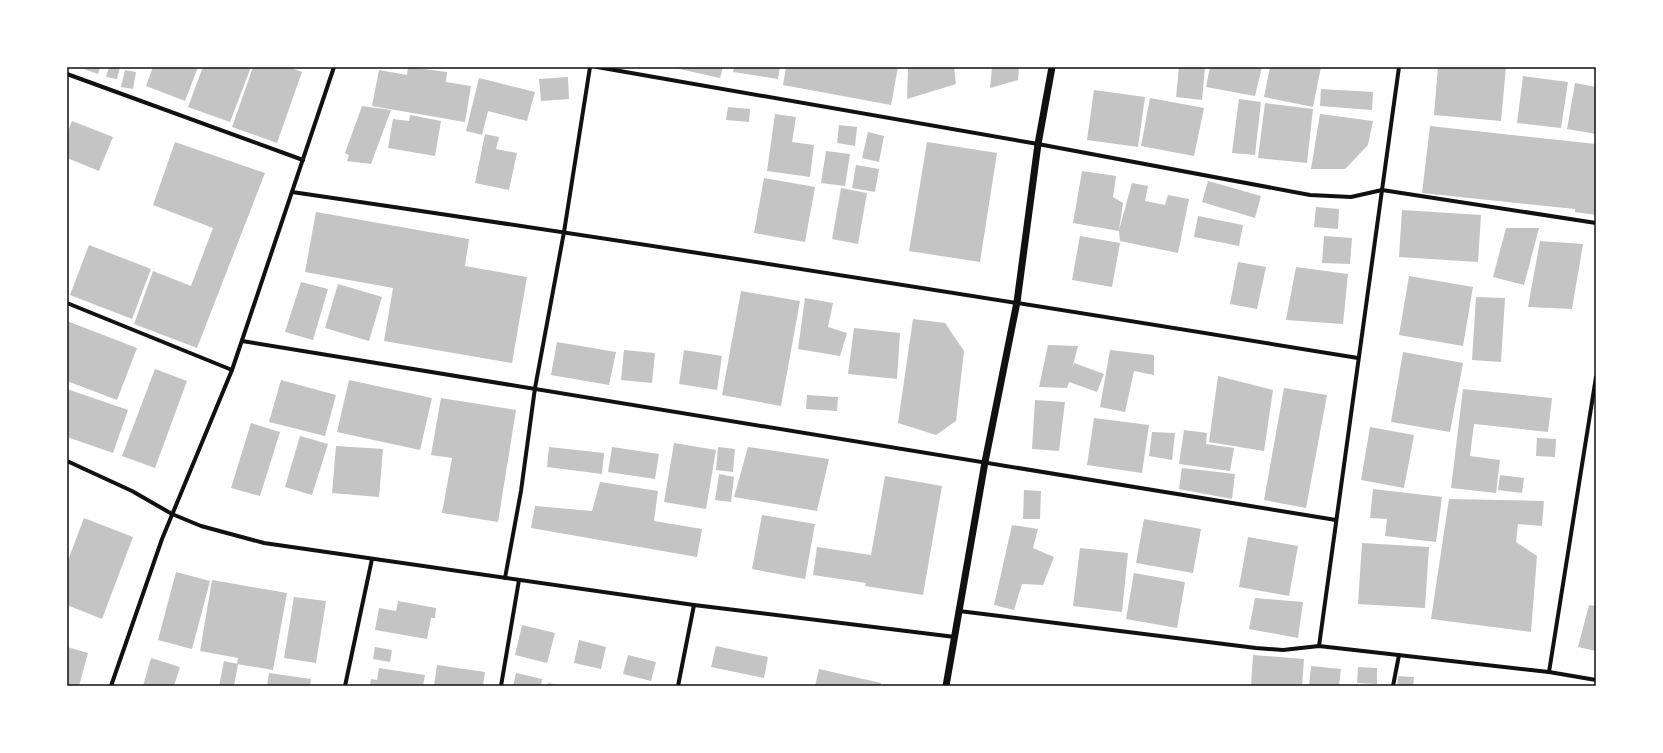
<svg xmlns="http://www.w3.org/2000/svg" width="1663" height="753" font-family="'Roboto Condensed',sans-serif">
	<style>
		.building { fill: #c4c4c4 }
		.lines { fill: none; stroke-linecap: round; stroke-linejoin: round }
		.minor { stroke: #111; stroke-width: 4 }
		.tertiary { stroke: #111; stroke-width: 7 }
		.neatline { fill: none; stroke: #111; stroke-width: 1.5 }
	</style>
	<rect width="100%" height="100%" fill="#fff"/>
	<g class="building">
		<path d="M78,67H100L98,74Z"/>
		<path d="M109,67H120L117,79L106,77Z"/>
		<path d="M153,67H198L185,101L146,86Z"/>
		<path d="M203,67H251L230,122L188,107Z"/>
		<path d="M253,67H289L302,72L277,143L232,127Z"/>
		<path d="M408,67L447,72L446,82L471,86L465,122L372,106L379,70L407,75Z"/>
		<path d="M671,67H723L720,78Z"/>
		<path d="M734,67H780L778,79L733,72Z"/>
		<path d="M786,67H898L891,105L783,85Z"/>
		<path d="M908,67H954L956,84L907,99Z"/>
		<path d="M992,67H1019L1018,80L990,88Z"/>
		<path d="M1179,67H1205L1202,100L1176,97Z"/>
		<path d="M1210,67H1262L1255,96L1206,87Z"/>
		<path d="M1270,67H1321L1313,107L1264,97Z"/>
		<path d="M1438,67H1506L1501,121L1434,115Z"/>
		<path d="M125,70L136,72L133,89L121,87Z"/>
		<path d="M1523,76L1568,82L1561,128L1517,123Z"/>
		<path d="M568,77L569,99L541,101L539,79Z"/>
		<path d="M479,78L535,92L527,121L488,111L482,135L466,131Z"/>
		<path d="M1575,83L1596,87V134L1567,129Z"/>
		<path d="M1321,89L1373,92L1372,110L1320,106Z"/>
		<path d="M1094,90L1145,97L1138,147L1087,140Z"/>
		<path d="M1150,98L1204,108L1194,156L1141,146Z"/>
		<path d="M1239,99L1261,102L1255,155L1232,153Z"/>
		<path d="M1265,103L1313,109L1307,163L1258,158Z"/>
		<path d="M362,106L391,110L371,164L347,161L349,155L345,153Z"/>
		<path d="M728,107L750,109L749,122L726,120Z"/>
		<path d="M775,114L796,117L792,142L814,145L810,177L767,171Z"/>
		<path d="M1320,114L1373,121L1368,145L1345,169H1311Z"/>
		<path d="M410,115L441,121L435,156L388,148L393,119L409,121Z"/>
		<path d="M72,121L113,137L99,171L67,158V133Z"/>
		<path d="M839,125L857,127L855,146L837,143Z"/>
		<path d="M1430,126L1596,144V215L1575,212V209L1422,193Z"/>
		<path d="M868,132L884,136L879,162L862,158Z"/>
		<path d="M485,134L499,137L496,149L517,153L509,190L475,183Z"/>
		<path d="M175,142L265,173L197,348L134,324L153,271L191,286L213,228L153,205Z"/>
		<path d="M927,142L997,153L980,262L909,251Z"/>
		<path d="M826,151L850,154L845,186L821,183Z"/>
		<path d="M856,165L879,169L875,192L852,188Z"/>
		<path d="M1082,171L1116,176L1113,197L1123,203L1119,230L1132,183L1148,186L1145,201L1165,205L1168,195L1189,199L1178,253L1120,241L1119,231L1073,223Z"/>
		<path d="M764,178L815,187L805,242L754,233Z"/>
		<path d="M1208,181L1261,196L1255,218L1202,202Z"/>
		<path d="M841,188L867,193L858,244L832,239Z"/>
		<path d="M1316,207L1339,209L1338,229L1314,227Z"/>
		<path d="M1402,210L1481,215L1478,262L1399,257Z"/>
		<path d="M316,212L469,239L465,266L527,277L512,363L384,341L393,288L305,272Z"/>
		<path d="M1198,216L1243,225L1239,246L1194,237Z"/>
		<path d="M1506,228H1539L1524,285L1493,277Z"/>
		<path d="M1080,236L1120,243L1112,287L1072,280Z"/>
		<path d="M1324,236L1352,238L1350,264L1322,263Z"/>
		<path d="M1540,241L1583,244L1572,309L1528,307Z"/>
		<path d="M89,245L151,269L132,319L70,295Z"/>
		<path d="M1238,262L1266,267L1257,309L1230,304Z"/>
		<path d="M1296,267L1348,274L1343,324L1286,320Z"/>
		<path d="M1409,276L1473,287L1463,346L1399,335Z"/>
		<path d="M301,282L328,289L313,340L285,332Z"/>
		<path d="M338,284L382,297L369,341L325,328Z"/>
		<path d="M741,291L800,301L781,406L722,395Z"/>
		<path d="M1476,297L1505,298L1501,362L1472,360Z"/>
		<path d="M805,298L833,303L828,327L847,333L840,356L798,349Z"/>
		<path d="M913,319L945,323L964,351L956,421L936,435L898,423Z"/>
		<path d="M67,321L137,348L117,400L67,381Z"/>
		<path d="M854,328L900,333L897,379L848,374Z"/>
		<path d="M557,342L616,352L609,385L551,375Z"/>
		<path d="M1048,345L1078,346L1072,369L1074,363L1104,374L1097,392L1069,382L1067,388L1039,387Z"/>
		<path d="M624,350L655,353L652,383L621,380Z"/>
		<path d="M684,350L722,356L717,390L679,384Z"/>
		<path d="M1110,350L1154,355V375L1134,371L1125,412L1100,407Z"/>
		<path d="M1403,352L1463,363L1450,432L1391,422Z"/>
		<path d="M155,369L187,381L155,468L122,456Z"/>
		<path d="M1218,376L1273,390L1264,451L1209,442Z"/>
		<path d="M281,380L336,395L325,436L269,422Z"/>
		<path d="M349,380L432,398L420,450L337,432Z"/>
		<path d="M1284,388L1327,395L1306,508L1264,500Z"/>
		<path d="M67,389L128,410L113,453L67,437Z"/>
		<path d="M1463,389L1552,398L1548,432L1474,424L1470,456L1500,460L1496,493L1451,488Z"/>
		<path d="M807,395L838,397L837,411L806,409Z"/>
		<path d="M441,398L516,410L498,522L442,513L452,458L431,455Z"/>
		<path d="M1035,400L1065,402L1059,451L1032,449Z"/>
		<path d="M1094,418L1149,425L1142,473L1087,465Z"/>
		<path d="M251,423L280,432L260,496L231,488Z"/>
		<path d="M1370,427L1414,435L1404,488L1361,480Z"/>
		<path d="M1184,430L1207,433L1206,444L1234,448L1230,471L1179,464Z"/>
		<path d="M1152,432L1175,433L1172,460L1149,456Z"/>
		<path d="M300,436L328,444L312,495L285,487Z"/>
		<path d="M1537,438L1556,439L1555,457L1536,456Z"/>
		<path d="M674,443L716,450L706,509L664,502Z"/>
		<path d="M336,446L383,449L379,497L332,493Z"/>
		<path d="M549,447L604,453L602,474L547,467Z"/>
		<path d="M612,447L659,454L655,479L608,472Z"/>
		<path d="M718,447L735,449L733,472L716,470Z"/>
		<path d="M748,447L829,459L817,511L734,497Z"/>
		<path d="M1182,468L1235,474L1232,499L1179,489Z"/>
		<path d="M719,474L734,477L731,502L715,500Z"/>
		<path d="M1500,475L1524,478L1522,493L1498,490Z"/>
		<path d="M885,476L942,486L923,595L865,586L866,583L813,575L817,547L871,555Z"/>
		<path d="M600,482L658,491L654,521L702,529L697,557L531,528L535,506L592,511Z"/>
		<path d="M1373,489L1442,497L1436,542L1385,536L1387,519L1370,518Z"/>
		<path d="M1024,490L1041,491L1040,519H1023Z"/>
		<path d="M1449,499L1544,501L1542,526L1518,524L1516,542L1537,556L1531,632L1431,619Z"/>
		<path d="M762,515L815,524L805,579L752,569Z"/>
		<path d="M84,518L133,537L102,619L67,605V563Z"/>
		<path d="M1144,519L1201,529L1193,573L1136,563Z"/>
		<path d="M1012,525L1038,529L1033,548L1054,557L1043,585L1022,584L1014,610L994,605Z"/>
		<path d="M1248,537L1298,546L1289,596L1239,587Z"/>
		<path d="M1362,543L1429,547L1425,608L1358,604Z"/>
		<path d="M1080,548L1128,553L1122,612L1073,606Z"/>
		<path d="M176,572L210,581L192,649L158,640Z"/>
		<path d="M1134,573L1185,582L1177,628L1126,619Z"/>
		<path d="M212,580L287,593L273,670L237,664L238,658L200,651Z"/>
		<path d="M294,597L326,601L316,663L284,658Z"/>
		<path d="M1255,598L1303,602L1298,638L1249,629Z"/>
		<path d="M398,601L436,608L435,618H431L427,639L375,630L379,608L396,611Z"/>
		<path d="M1589,605L1596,606V651L1578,647Z"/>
		<path d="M522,625L555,633L547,663L515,655Z"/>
		<path d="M579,640L606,647L601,669L574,663Z"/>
		<path d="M716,646L768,657L764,678L711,667Z"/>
		<path d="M67,647L88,653L79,686H67Z"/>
		<path d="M375,647L392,650L390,662L373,659Z"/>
		<path d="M628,655L656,662L651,681L623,674Z"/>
		<path d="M1253,655L1304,659L1302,686H1251Z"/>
		<path d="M151,658L180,667L174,686H143Z"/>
		<path d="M224,661L238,664L234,686H219Z"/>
		<path d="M437,665L485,672L483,686H434Z"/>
		<path d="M1311,666L1341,669L1339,686H1309Z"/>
		<path d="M1358,667L1377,668V684L1357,683Z"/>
		<path d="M379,668L425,675L423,686H370L371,679L377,680Z"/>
		<path d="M819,669L881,683V686H815Z"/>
		<path d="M269,673L311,679L310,686H267Z"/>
		<path d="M516,673L542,679L541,686H513Z"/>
		<path d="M1398,676L1414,677L1413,686H1397Z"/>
		<path d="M548,683L559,685V686H548Z"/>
	</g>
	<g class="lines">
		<g class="minor">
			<path d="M597,67L1038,144L1310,195L1351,197L1382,190L1596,223"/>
			<path d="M67,74L303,160"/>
			<path d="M292,192C648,244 1003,300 1358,358"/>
			<path d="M67,303L232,370"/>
			<path d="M242,341L1336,520"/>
			<path d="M67,461L132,491L172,514L201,526L264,543L694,605L955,637"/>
			<path d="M505,578L521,491L535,388L564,232L590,67"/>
			<path d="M959,611L1256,648L1283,650L1319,646L1549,672L1596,680"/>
			<path d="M1319,646L1399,67"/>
			<path d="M1549,672L1596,377"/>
			<path d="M111,686L162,539L232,370L334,67"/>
			<path d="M345,686L372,559"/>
			<path d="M501,686L519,580"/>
			<path d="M678,686L694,605"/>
			<path d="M1393,686L1399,655"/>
		</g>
		<path class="tertiary" d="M946,686L985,462L1017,302L1038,144L1052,67"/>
	</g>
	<rect width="1663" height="753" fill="none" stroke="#ffffff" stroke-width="136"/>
	<rect x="68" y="68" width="1527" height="617" class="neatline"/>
</svg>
